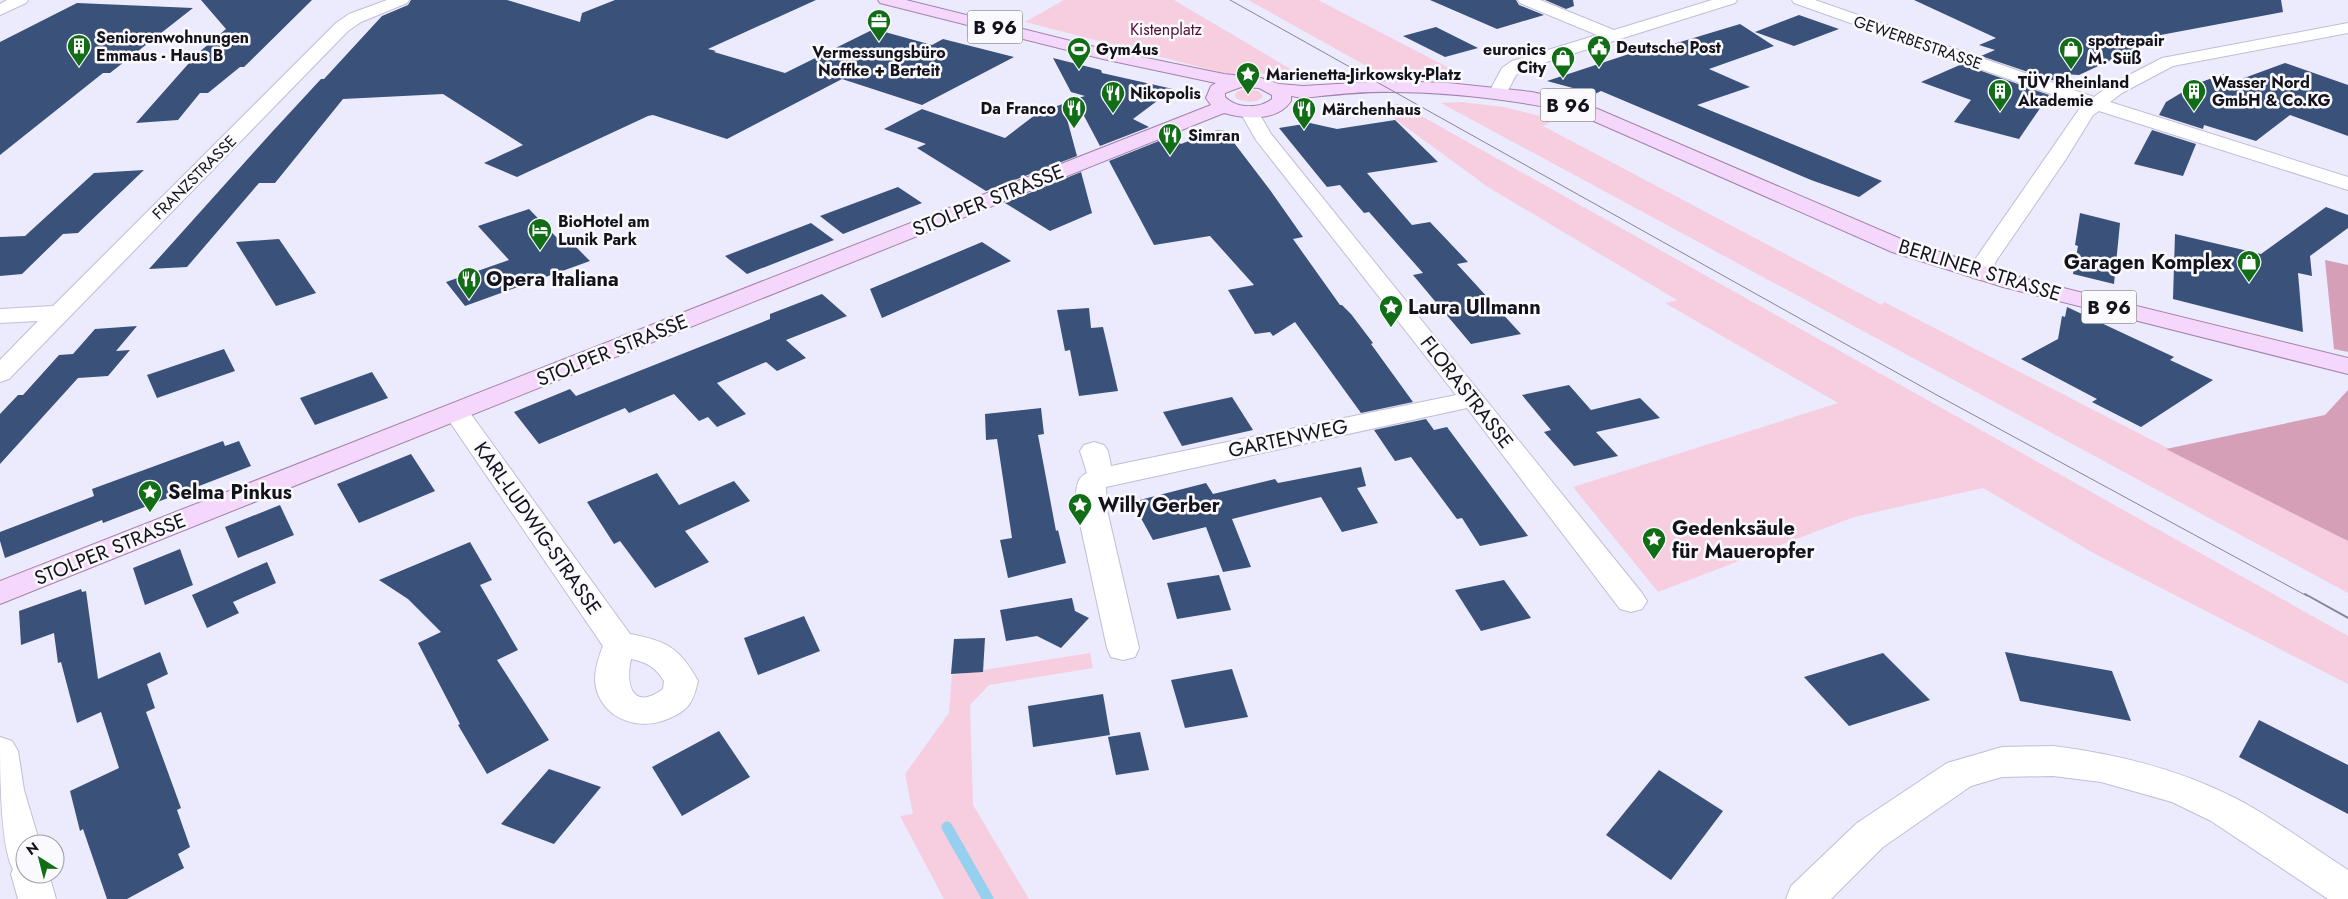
<svg xmlns="http://www.w3.org/2000/svg" width="2348" height="899" font-family="Jost,sans-serif">
	<style>
		.green { fill: #f6cee0 }
		.forest { fill: #d59fb8 }
		.lines { fill: none; stroke-linecap: round; stroke-linejoin: round }
		.stream { stroke: #97d0ee; stroke-width: 11 }
		.building { fill: #3a5179 }
		.minor-casing { stroke: #c0bdd5; stroke-width: 2 }
		.major-casing { stroke: #a282ab; stroke-width: 2 }
		.minor { fill: #fff; fill-rule: evenodd }
		.major { fill: #f5d7fb; fill-rule: evenodd }
		.tram-far1 { stroke: #878593; stroke-width: 1 }
		.tram { stroke: #878593; stroke-width: 2 }
		.labels { text-anchor: middle; stroke-width: 5; stroke-linejoin: round; paint-order: stroke }
		.far-park-label { font-size: 16px; fill: #4e0e33; stroke: #faf9fe }
		.far-poi-label { font-size: 16px; font-weight: bold; fill: #14131b; stroke: #faf9fe; text-anchor: start }
		.far-street-label { font-size: 16px; fill: #14131b; stroke: #faf9fe }
		.shield { fill: #faf9fe; stroke: #59585f; stroke-width: 1 }
		.shield-label { font-size: 19px; font-weight: bold; fill: #14131b }
		.street-label { font-size: 20px; fill: #14131b; stroke: #faf9fe }
		.poi-label { font-size: 20px; font-weight: bold; fill: #14131b; stroke: #faf9fe; text-anchor: start }
	</style>
	<rect width="100%" height="100%" fill="#eceafd"/>
	<g class="green">
		<path d="M1064,0H1174L1314,83C1292,84 1287,77 1267,74C1254,72 1241,74 1227,74L1025,22Z"/>
		<path d="M1248,0H1318L1453,70L1423,76L1388,78Z"/>
		<path d="M1245,89C1252,90 1259,89 1263,96C1257,104 1246,102 1237,99L1235,95L1238,91Z"/>
		<path d="M1461,102L1504,107L1555,120L1543,126L1882,305L1884,302L2348,541V593L1441,103Z"/>
		<path d="M1396,104H1400L2348,636V684L2097,555L1983,488L1854,517L1658,592L1573,487L1838,403L1665,303L1677,300L1488,187L1388,114L1384,108Z"/>
		<path d="M1090,653L1093,668L989,685L970,705L973,805L1029,899H944L900,816L913,814L905,774L949,713L952,675Z"/>
	</g>
	<g class="forest">
		<path d="M2325,260L2348,265V352L2334,349Z"/>
		<path d="M2348,390V541L2166,449L2325,415Z"/>
	</g>
	<g class="lines">
		<path class="stream" d="M947,827L988,899"/>
	</g>
	<g class="building">
		<path d="M201,0H312L244,67H240L208,93H200L178,120L136,123L197,54L226,29Z"/>
		<path d="M411,0H507L580,22L582,13L615,0H816L708,49L716,51L714,52L785,73L874,29L932,45L943,39L1014,57L922,105L842,79L727,139L653,115L648,116L517,177L484,163L523,145L443,94L343,99L275,183H259L187,267L149,269L272,132L321,79H324L382,16L408,5Z"/>
		<path d="M1430,0H1516L1519,5L1544,15L1497,29Z"/>
		<path d="M1545,0H1573L1574,6L1566,9Z"/>
		<path d="M1914,0H2281L2283,12L2150,37L2154,40L2079,75L2064,74L2058,82L1981,56L1995,50L1979,45L1996,38Z"/>
		<path d="M77,3L193,8L110,73H103L0,155V42Z"/>
		<path d="M1799,15L1839,29L1794,46L1755,32Z"/>
		<path d="M1740,24L1774,46L1709,69L1750,87L1697,105L1882,181L1859,197L1811,180L1601,91L1595,94L1547,81L1632,53L1637,55Z"/>
		<path d="M1436,27L1478,48L1445,57L1403,36Z"/>
		<path d="M1053,58L1101,70L1102,73L1173,89L1133,119L1149,127L1100,146L1075,99L1085,96L1071,92Z"/>
		<path d="M2285,63L2348,85V136L2290,115L2256,141L2204,125L2203,129L2159,115L2166,102L2196,84L2223,74L2236,81Z"/>
		<path d="M1962,64L2049,95L2019,139L1954,122L1971,100L1921,82Z"/>
		<path d="M1063,104L1077,156L986,191L917,148L926,144L884,129L922,109L1005,138L1039,112Z"/>
		<path d="M1395,120L1438,162L1367,173L1412,225L1430,222L1468,262L1457,264L1521,334L1471,344L1413,275L1423,273L1369,212L1364,213L1340,185L1327,187L1279,128L1310,123L1337,129Z"/>
		<path d="M1217,130L1225,131L1270,190L1303,237L1293,239L1340,305H1342L1351,314L1373,343L1371,344L1413,402L1361,413L1295,322L1273,336L1270,332L1255,334L1228,290L1254,285L1210,236L1154,245L1109,161L1169,137L1181,144Z"/>
		<path d="M2152,130L2196,144L2183,176L2134,164Z"/>
		<path d="M144,170L78,233L63,234L22,274L0,276V237L25,236L94,173Z"/>
		<path d="M1081,172L1092,213L1050,231L1005,203Z"/>
		<path d="M898,187L922,203L843,234L820,216Z"/>
		<path d="M2326,207L2348,215V228L2310,256L2312,276L2298,273L2303,332L2173,299L2175,234L2261,254Z"/>
		<path d="M529,209L561,242L568,239L590,261L465,306L446,282L509,260L478,226Z"/>
		<path d="M2080,213L2120,223L2114,284L2073,274L2078,246L2075,245Z"/>
		<path d="M811,223L834,240L747,274L725,256Z"/>
		<path d="M279,239L316,293L276,306L236,242Z"/>
		<path d="M982,242L1011,261L882,318L870,289Z"/>
		<path d="M822,294L847,316L786,340L806,358L777,371L766,362L717,383L746,414L717,427L708,417L699,421L674,394L629,413L625,408L539,444L514,412L570,389L576,396L770,319V314Z"/>
		<path d="M2067,307L2174,357L2170,360L2213,380L2141,427L2092,402L2097,399L2021,359L2058,339L2062,316L2065,317Z"/>
		<path d="M1089,308L1091,328L1103,327L1118,391L1079,396L1070,350L1065,351L1057,310Z"/>
		<path d="M137,326L116,351L130,350L108,376L78,378L0,464V414L18,395H23L59,355L73,354L95,329Z"/>
		<path d="M224,349L235,371L157,398L147,375Z"/>
		<path d="M372,372L388,398L315,425L300,398Z"/>
		<path d="M1569,385L1591,410L1640,398L1660,418L1596,432L1618,456L1574,466L1544,432L1551,430L1522,395Z"/>
		<path d="M1232,397L1253,430L1182,446L1163,412Z"/>
		<path d="M1041,408L1044,434L1038,435L1056,531L1058,530L1066,563L1008,578L1000,540L1012,538L997,439L986,440L985,414Z"/>
		<path d="M1426,419L1434,430L1447,427L1528,536L1480,546L1462,518L1457,519L1411,457L1395,461L1374,430Z"/>
		<path d="M223,441L225,446L239,441L251,466L103,523L102,520L5,558L0,541V532L94,496L92,489Z"/>
		<path d="M411,454L435,491L359,523L337,484Z"/>
		<path d="M1361,467L1366,486L1357,488L1378,523L1342,532L1321,497L1232,519L1251,567L1223,572L1206,527L1153,540L1132,502L1206,483L1213,494L1275,479L1278,483Z"/>
		<path d="M657,473L679,505L734,481L750,501L685,531L709,562L655,588L620,541L614,544L587,502Z"/>
		<path d="M280,505L294,535L238,558L225,527Z"/>
		<path d="M470,542L492,580L480,585L518,650L497,660L549,740L487,774L458,725L460,724L418,643L441,632L408,599L379,580Z"/>
		<path d="M180,549L193,585L145,605L133,568Z"/>
		<path d="M267,562L276,583L233,602L239,613L207,628L192,595Z"/>
		<path d="M1219,575L1231,610L1177,619L1167,583Z"/>
		<path d="M1504,580L1531,618L1481,631L1455,590Z"/>
		<path d="M81,589L82,592L86,591L98,679L160,652L168,674L147,684L155,708L146,712L181,808L177,810L190,847L178,854L184,868L127,899H107L83,829L80,831L70,791L119,768L101,712L77,723L61,662L58,663L54,633L21,645L19,611Z"/>
		<path d="M1072,598L1075,611L1089,618L1061,648L1037,636L1006,641L1000,610Z"/>
		<path d="M804,616L820,651L758,675L744,638Z"/>
		<path d="M985,638L983,672L951,674L954,639Z"/>
		<path d="M2005,652L2112,671L2131,721L2020,701Z"/>
		<path d="M1883,653L1930,700L1849,726L1804,677Z"/>
		<path d="M1232,669L1248,717L1185,728L1171,680Z"/>
		<path d="M1103,694L1110,735L1033,747L1028,706Z"/>
		<path d="M2259,720L2348,765V814L2239,757Z"/>
		<path d="M719,731L750,777L682,816L652,767Z"/>
		<path d="M1140,732L1149,770L1116,775L1108,737Z"/>
		<path d="M549,769L601,787L554,844L501,824Z"/>
		<path d="M1659,770L1723,811L1671,880L1606,835Z"/>
	</g>
	<g class="lines">
		<g class="minor-casing">
			<g id="minor">
				<path d="M7,0H28L26,3L0,15V4Z"/>
				<path d="M387,0H409L407,3L361,22L348,31L9,379L0,382V360L38,321L0,323V309L53,306L336,23L349,14Z"/>
				<path d="M1518,0H1540L1614,30L1712,0H1737L1735,3L1524,69L1516,75L1504,98H1490L1488,94L1502,68L1512,61L1597,35L1520,3Z"/>
				<path d="M1792,0H1815L2094,97L2110,85L2162,58L2348,23V33L2173,66L2122,93L2110,102L2348,177V190L2099,111L2093,115L2066,159L1996,261L1988,278L1980,280L1972,278L1968,273L1974,261L2082,105L1794,3Z"/>
				<path d="M1249,106L1256,108L1271,134L1642,593L1647,601L1642,609L1631,612L1620,609L1467,408L1106,487L1107,510L1139,648L1135,657L1123,660L1111,657L1107,648L1077,510C1076,498 1073,479 1087,473L1080,451L1084,445L1094,442L1104,445L1108,451L1111,466L1456,395L1256,140L1240,112L1242,108Z"/>
				<path d="M456,404L465,406L630,634C667,641 680,648 698,681C696,689 694,699 688,706C682,713 671,718 662,721C632,731 597,714 595,680C595,668 599,656 603,646L443,412L447,406ZM631,659C647,662 656,668 664,681L663,689C633,711 625,686 631,659Z"/>
				<path d="M0,737L12,741L18,751L24,790L40,844H25V874H49L56,899H18L11,874L13,869C0,847 0,768 0,737Z"/>
				<path d="M2053,746C2117,754 2178,769 2235,798C2272,817 2312,847 2348,870V899H2328L2211,821L2172,802L2101,782L2053,776L2002,777L1971,786L1883,847L1831,899H1786L1791,886L1857,823L1947,763L2002,747Z"/>
			</g>
		</g>
		<g class="major-casing">
			<path id="major" d="M878,0H906L1103,49L1224,74L1261,78L1279,84L1303,86L1389,81L1448,83L1532,92L1586,104L1908,242L2019,277L2348,358V374L2003,287L1892,252L1573,112C1513,100 1452,92 1391,92C1362,91 1332,95 1303,98L1291,96V101C1277,122 1245,119 1224,113L0,604V581L1211,105L1206,98L1211,86L1216,83L1103,59L880,3ZM1241,87L1259,88L1272,95V99C1259,109 1237,109 1225,97V93Z"/>
		</g>
		<use href="#minor" class="minor"/>
		<use href="#major" class="major"/>
		<path class="tram-far1" d="M1230,0L1935,394L2307,596"/>
		<path class="tram" d="M2305,594L2348,618"/>
	</g>
	<defs>
		<g id="office-pin" transform="scale(1.25)"><path d="M0 17L-7.5 6A9.5 9.5 0 1 1 7.5 6Z" fill="#126d17" stroke="#faf9fe"/><path d="M-6-3h4V-5.5h4V-3h4V5H-6ZM-1-4.5V-3h2v-1.5ZM-6 0V1H6V0Z" fill="#fff"/></g>
		<g id="building-pin" transform="scale(1.25)"><path d="M0 17L-7.5 6A9.5 9.5 0 1 1 7.5 6Z" fill="#126d17" stroke="#faf9fe"/><path d="M-4-6H4V6H1V3H-1V6H-4ZM-2.5-4.3h1.7v1.8h-1.7ZM.8-4.3h1.7v1.8H.8ZM-2.5-1h1.7V.8h-1.7ZM.8-1h1.7V.8H.8Z" fill="#fff"/></g>
		<g id="civic-pin" transform="scale(1.25)"><path d="M0 17L-7.5 6A9.5 9.5 0 1 1 7.5 6Z" fill="#126d17" stroke="#faf9fe"/><path d="M-.6-6.5H3V-4.5H.6V-3L4-1V1h2V6H-6V1h2V-1L-.6-3ZM-1.2 2.5V6h2.4V2.5Z" fill="#fff"/></g>
		<g id="stadium-pin" transform="scale(1.25)"><path d="M0 17L-7.5 6A9.5 9.5 0 1 1 7.5 6Z" fill="#126d17" stroke="#faf9fe"/><path d="M0-5a6.5 5 0 1 0 0 10a6.5 5 0 1 0 0-10ZM-3.5-1.8h7v3.6h-7Z" fill="#fff"/></g>
		<g id="shop-pin" transform="scale(1.25)"><path d="M0 17L-7.5 6A9.5 9.5 0 1 1 7.5 6Z" fill="#126d17" stroke="#faf9fe"/><path d="M-5-2.5h2.3a2.7 3.5 0 0 1 5.4 0H5L5.5 6h-11ZM-1.5-2.5h3a1.5 2.3 0 0 0-3 0Z" fill="#fff"/></g>
		<g id="sight-pin" transform="scale(1.25)"><path d="M0 17L-7.5 6A9.5 9.5 0 1 1 7.5 6Z" fill="#126d17" stroke="#faf9fe"/><path d="M0-6L1.8-2.2L6-1.7L2.9 1.2L3.7 5.4L0 3.3L-3.7 5.4L-2.9 1.2L-6-1.7L-1.8-2.2Z" fill="#fff"/></g>
		<g id="restaurant-pin" transform="scale(1.25)"><path d="M0 17L-7.5 6A9.5 9.5 0 1 1 7.5 6Z" fill="#126d17" stroke="#faf9fe"/><path d="M-5-6h1v4h1v-4h1v4h1v-4h1v5L-1.5 .5V6h-2V.5L-5-1ZM5-6V6H3V1.5H1.5Q1.5-4 5-6Z" fill="#fff"/></g>
		<g id="hotel-pin" transform="scale(1.25)"><path d="M0 17L-7.5 6A9.5 9.5 0 1 1 7.5 6Z" fill="#126d17" stroke="#faf9fe"/><path d="M-6-4.5h1.5V1H6V5H4.5V3h-9V5H-6ZM-4 0a1.8 1.8 0 1 1 3.6 0ZM.5 0V-2.5h3Q6-2.5 6 0Z" fill="#fff"/></g>
	</defs>
	<g fill-rule="evenodd">
		<use href="#office-pin" x="879" y="21"/>
		<use href="#building-pin" x="79" y="46"/>
		<use href="#civic-pin" x="1599" y="47"/>
		<use href="#stadium-pin" x="1079" y="49"/>
		<use href="#shop-pin" x="2071" y="49"/>
		<use href="#shop-pin" x="1563" y="58"/>
		<use href="#sight-pin" x="1248" y="74"/>
		<use href="#building-pin" x="2000" y="91"/>
		<use href="#building-pin" x="2194" y="91"/>
		<use href="#restaurant-pin" x="1113" y="93"/>
		<use href="#restaurant-pin" x="1074" y="108"/>
		<use href="#restaurant-pin" x="1304" y="109"/>
		<use href="#restaurant-pin" x="1170" y="135"/>
		<use href="#hotel-pin" x="540" y="230"/>
		<use href="#shop-pin" x="2249" y="262"/>
		<use href="#restaurant-pin" x="469" y="279"/>
		<use href="#sight-pin" x="1391" y="307"/>
		<use href="#sight-pin" x="150" y="492"/>
		<use href="#sight-pin" x="1080" y="505"/>
		<use href="#sight-pin" x="1654" y="539"/>
	</g>
	<g class="labels">
		<g class="far-park-label">
			<text x="1166" y="35">Kistenplatz</text>
		</g>
		<g class="far-poi-label">
			<text x="96" y="43">Seniorenwohnungen<tspan x="96" dy="18">Emmaus - Haus B</tspan></text>
			<text x="2088" y="46">spotrepair<tspan x="2088" dy="18">M. Süß</tspan></text>
			<text x="1616" y="53">Deutsche Post</text>
			<text x="1096" y="55">Gym4us</text>
			<text x="1546" y="55" text-anchor="end">euronics<tspan x="1546" dy="18">City</tspan></text>
			<text x="879" y="58" text-anchor="middle">Vermessungsbüro<tspan x="879" dy="18">Noffke + Berteit</tspan></text>
			<text x="1266" y="80">Marienetta-Jirkowsky-Platz</text>
			<text x="2018" y="88">TÜV Rheinland<tspan x="2018" dy="18">Akademie</tspan></text>
			<text x="2212" y="88">Wasser Nord<tspan x="2212" dy="18">GmbH &amp; Co.KG</tspan></text>
			<text x="1130" y="99">Nikopolis</text>
			<text x="1056" y="114" text-anchor="end">Da Franco</text>
			<text x="1322" y="115">Märchenhaus</text>
			<text x="1188" y="141">Simran</text>
			<text x="558" y="227">BioHotel am<tspan x="558" dy="18">Lunik Park</tspan></text>
		</g>
		<g class="far-street-label">
			<text transform="translate(1918 42) rotate(19)" y="6">GEWERBESTRASSE</text>
			<text transform="translate(194 177) rotate(-45)" y="6">FRANZSTRASSE</text>
		</g>
		<g class="shield">
			<rect x="967.5" y="10.5" width="55" height="33" rx="4"/>
			<rect x="1540.5" y="88.5" width="55" height="33" rx="4"/>
			<rect x="2081.5" y="290.5" width="55" height="33" rx="4"/>
		</g>
		<g class="shield-label">
			<text x="995" y="34">B 96</text>
			<text x="1568" y="112">B 96</text>
			<text x="2109" y="314">B 96</text>
		</g>
		<g class="street-label">
			<text transform="translate(988 200) rotate(-22)" y="7">STOLPER STRASSE</text>
			<text transform="translate(1980 270) rotate(17)" y="7">BERLINER STRASSE</text>
			<text transform="translate(612 350) rotate(-22)" y="7">STOLPER STRASSE</text>
			<text transform="translate(1467 392) rotate(52)" y="7">FLORASTRASSE</text>
			<text transform="translate(1288 438) rotate(-12)" y="7">GARTENWEG</text>
			<text transform="translate(538 528) rotate(55)" y="7">KARL-LUDWIG-STRASSE</text>
			<text transform="translate(110 549) rotate(-22)" y="7">STOLPER STRASSE</text>
		</g>
		<g class="poi-label">
			<text x="2232" y="269" text-anchor="end">Garagen Komplex</text>
			<text x="486" y="286">Opera Italiana</text>
			<text x="1408" y="314">Laura Ullmann</text>
			<text x="168" y="499">Selma Pinkus</text>
			<text x="1098" y="512">Willy Gerber</text>
			<text x="1672" y="535">Gedenksäule<tspan x="1672" dy="23">für Maueropfer</tspan></text>
		</g>
	</g>
	<g transform="translate(40 859) rotate(324)"><circle r="24" fill="#faf9fe" stroke="#9e9da3"/>
	<path d="M0-4L9 19L0 12L-9 19Z" fill="#126d17"/>
	<text y="-8" font-size="14" font-weight="bold" text-anchor="middle" fill="#14131b">N</text>
	</g>
</svg>
